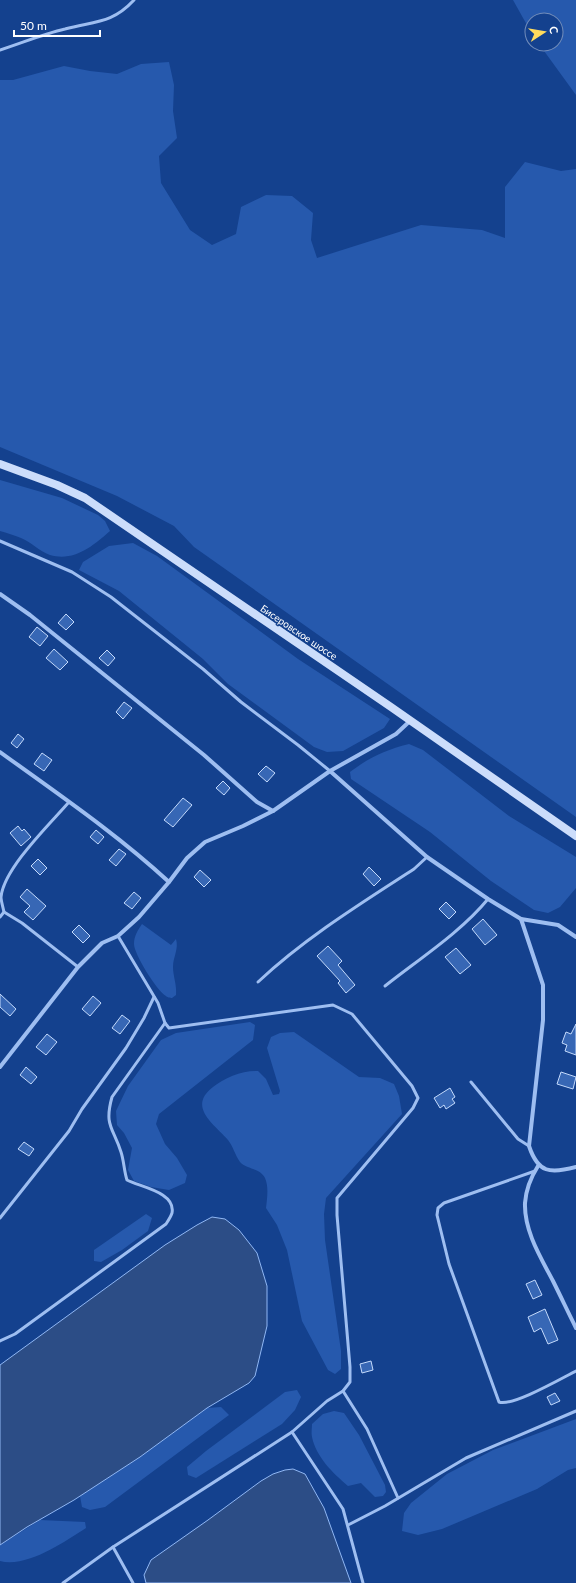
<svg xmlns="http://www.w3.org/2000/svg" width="576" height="1583" font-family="Lato,sans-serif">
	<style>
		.green { fill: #2659ad }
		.water { fill: #2c4d86; stroke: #90b7f4 }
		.building { fill: #3767b5; stroke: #c4dafc }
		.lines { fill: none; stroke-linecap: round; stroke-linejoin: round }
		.service { stroke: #9ebef1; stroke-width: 3 }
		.minor { stroke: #9ebef1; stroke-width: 4 }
		.secondary { stroke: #ccddfb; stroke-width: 8 }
		.labels { text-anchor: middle; stroke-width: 3; stroke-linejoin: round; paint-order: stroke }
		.street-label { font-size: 10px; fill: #fff; stroke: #14418e }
	</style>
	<rect width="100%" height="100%" fill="#14418e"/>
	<g class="green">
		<path d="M513,0H576V95L539,44H556V20H532V34Z"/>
		<path d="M169,62L174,85L173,111L177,138L159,156L161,183L190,230L212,245L236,234L241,207L266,195L292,196L313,213L311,240L317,258L421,225L482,230L505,238V187L525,162L561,171L576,169V817L194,547L174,526L117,496L0,447V80H13L64,66L90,71L117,74L141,64Z"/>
		<path d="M0,480L62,498L98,515L105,521L110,531C93,546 74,562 50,555C39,551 31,542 21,538C14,535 7,533 0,531Z"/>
		<path d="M133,543L157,556L298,659L390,719L384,728L343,751L327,752L314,747L228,684L203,659L119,591L79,570L83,562L109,546Z"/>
		<path d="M409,744L423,750L509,816L576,857V888L560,907L548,913L534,910L491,881L430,832L351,779L350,772C370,757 385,750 409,744Z"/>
		<path d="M142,924L171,945L176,939C179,949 173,957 173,967C173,976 177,985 176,995L172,998C171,998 166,997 166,996C157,991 134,954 134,944C134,936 138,930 142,924Z"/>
		<path d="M250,1022L255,1025L253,1040L159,1114L156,1124L165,1144L177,1158L187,1175L185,1183L169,1190L151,1187L134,1181L128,1170L132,1148L124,1133L117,1125L116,1111L128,1086L161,1040L176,1033Z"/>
		<path d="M294,1032L359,1077L380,1078L394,1084L399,1096L402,1114L326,1198L324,1214L325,1240L341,1351V1369L335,1374L328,1370L302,1321L287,1250L277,1225L266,1208C267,1199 269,1187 265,1178C260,1168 246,1169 240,1162C235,1155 233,1146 228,1140C214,1124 187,1107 213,1087C224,1078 243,1070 258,1071L266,1079L273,1095L279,1094L280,1091L267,1048L271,1037L280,1033Z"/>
		<path d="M146,1214L152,1218L148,1231L122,1250L101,1262L94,1261V1250Z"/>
		<path d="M297,1390L301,1397L295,1410L282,1424L196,1478L188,1475L187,1467L206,1451L285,1392Z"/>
		<path d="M221,1407L229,1415L105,1507L90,1510L82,1507L80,1496L140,1457L207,1408Z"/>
		<path d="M334,1411L344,1413L359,1435L385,1485L386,1492L383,1496L375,1497L361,1483L348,1486C333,1473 316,1457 312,1437C311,1433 312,1428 312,1424L323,1414Z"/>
		<path d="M576,1419V1468L568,1470L537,1489L442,1529L418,1535L402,1531L404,1513L411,1503L447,1474L493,1450Z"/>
		<path d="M40,1520L85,1522L86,1528C64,1542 27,1568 0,1561V1545Z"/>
	</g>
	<g class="water">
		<path d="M212,1217L225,1219L239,1230L257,1253L267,1286V1326L255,1376L249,1383L207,1408L140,1457L74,1500L27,1527L0,1545V1365L165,1245L197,1225Z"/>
		<path d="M293,1469L305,1474L324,1508L351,1583H146L144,1575L151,1560L208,1520L261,1481L273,1474L285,1470Z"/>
	</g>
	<g class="building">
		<path d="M66,614L74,622L66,630L58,623Z"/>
		<path d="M37,627L48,636L40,646L29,637Z"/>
		<path d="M54,649L68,662L60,670L46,658Z"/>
		<path d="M107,650L115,658L108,666L99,658Z"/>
		<path d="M124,702L132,708L123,719L116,712Z"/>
		<path d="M18,734L24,739L17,748L11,743Z"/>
		<path d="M42,753L52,760L44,771L34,764Z"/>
		<path d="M266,766L275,773L267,782L258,774Z"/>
		<path d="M223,781L230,788L224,795L216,788Z"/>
		<path d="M183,798L192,805L173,827L164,820Z"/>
		<path d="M18,826L22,831L24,829L31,837L21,846L10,833Z"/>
		<path d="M96,830L104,837L98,844L90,837Z"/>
		<path d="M119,849L126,854L116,866L109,860Z"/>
		<path d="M38,859L47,868L40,875L31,866Z"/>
		<path d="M369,867L381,879L374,886L363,874Z"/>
		<path d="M200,870L211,880L204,887L194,877Z"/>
		<path d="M27,889L46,906L33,920L24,912L30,906L20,897Z"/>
		<path d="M134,892L141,898L132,909L124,903Z"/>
		<path d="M446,902L456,912L449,919L439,909Z"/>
		<path d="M483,919L497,935L485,945L472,929Z"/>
		<path d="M79,925L90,936L83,943L72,932Z"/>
		<path d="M328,946L342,961L338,965L355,985L346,993L338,983L340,981L317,956Z"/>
		<path d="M456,948L471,965L460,974L445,957Z"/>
		<path d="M0,994L16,1009L10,1016L0,1007Z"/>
		<path d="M93,996L101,1003L90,1016L82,1009Z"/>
		<path d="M122,1015L130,1021L120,1034L112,1028Z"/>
		<path d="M576,1024V1055L565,1051L567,1045L562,1043L566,1032L571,1034Z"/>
		<path d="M47,1034L57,1042L46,1055L36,1047Z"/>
		<path d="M26,1067L37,1077L31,1084L20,1075Z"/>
		<path d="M561,1072L576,1077L573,1089L557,1084Z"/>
		<path d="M450,1088L455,1097L452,1099L455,1103L446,1109L444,1105L440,1108L434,1098Z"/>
		<path d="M24,1142L34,1149L29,1156L18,1149Z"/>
		<path d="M535,1280L542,1295L533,1299L526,1284Z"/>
		<path d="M545,1309L558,1340L548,1344L541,1328L534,1332L528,1317Z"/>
		<path d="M371,1361L373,1370L362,1373L360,1364Z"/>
		<path d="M555,1393L560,1401L551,1405L547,1397Z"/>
	</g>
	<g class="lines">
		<g class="service">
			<path d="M0,50C22,43 43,34 65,29C94,21 112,24 134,0"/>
			<path d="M0,541L72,572L111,597L203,669L241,702L298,745L330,771"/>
			<path d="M69,802C50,824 4,868 1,897C1,901 3,907 4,912L22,923L78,967"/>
			<path d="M0,917L4,912"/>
			<path d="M258,982C305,938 360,904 414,869L427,857"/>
			<path d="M385,986C419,959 461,932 488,899"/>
			<path d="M471,1082L518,1139L529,1146"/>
			<path d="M535,1171L444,1203L438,1208L437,1215L449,1264L499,1402C512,1407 562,1378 576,1371"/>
			<path d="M0,1218L69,1131L82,1109L126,1048L144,1018L154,997"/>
			<path d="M0,1341L15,1334L166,1224C168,1221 171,1216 172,1213C176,1192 140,1187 127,1180C124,1171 124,1161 121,1152C113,1127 104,1126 112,1097L165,1023"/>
			<path d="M343,1391L367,1429L398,1498"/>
			<path d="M292,1432L343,1509L363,1583"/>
			<path d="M348,1525L385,1506L466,1458L576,1411"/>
			<path d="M113,1547L133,1583"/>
			<path d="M63,1583L113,1547L292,1432L327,1401L343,1391L350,1382V1367L337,1215V1198L413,1108L418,1098L412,1086L352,1014L333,1005L169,1028L165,1023L158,1003L118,936"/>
		</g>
		<g class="minor">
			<path d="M0,594L30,615L204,755L257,802L273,811"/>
			<path d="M0,752C58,794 117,834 169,882"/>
			<path d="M330,771L427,857L488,899L521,919L543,985V1020L529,1146C538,1173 550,1174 576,1167"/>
			<path d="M521,919L558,925L576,937"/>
			<path d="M0,1067L78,967L102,943L118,936L139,917L169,882L187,858L205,842L243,826L273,811L330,771L396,734L411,720"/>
			<path d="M538,1166C531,1177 526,1189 525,1203C524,1231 541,1258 553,1281C561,1297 568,1312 576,1328"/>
		</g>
		<path class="secondary" d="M0,464L57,485L85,498L391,707L576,836"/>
	</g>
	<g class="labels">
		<g class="street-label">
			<text transform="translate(299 632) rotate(34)" y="4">Бисеровское шоссе</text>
		</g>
	</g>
	<g transform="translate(544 32) rotate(78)"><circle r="19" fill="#14418e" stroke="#728dbb"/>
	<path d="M0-3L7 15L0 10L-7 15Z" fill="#ffdb5d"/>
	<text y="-6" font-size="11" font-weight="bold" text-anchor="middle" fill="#ffffff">С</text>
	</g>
	<path d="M14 30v6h86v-6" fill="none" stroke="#ffffff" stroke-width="2"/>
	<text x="20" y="30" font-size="12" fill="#ffffff" stroke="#14418e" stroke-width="3" paint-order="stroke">50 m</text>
</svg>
